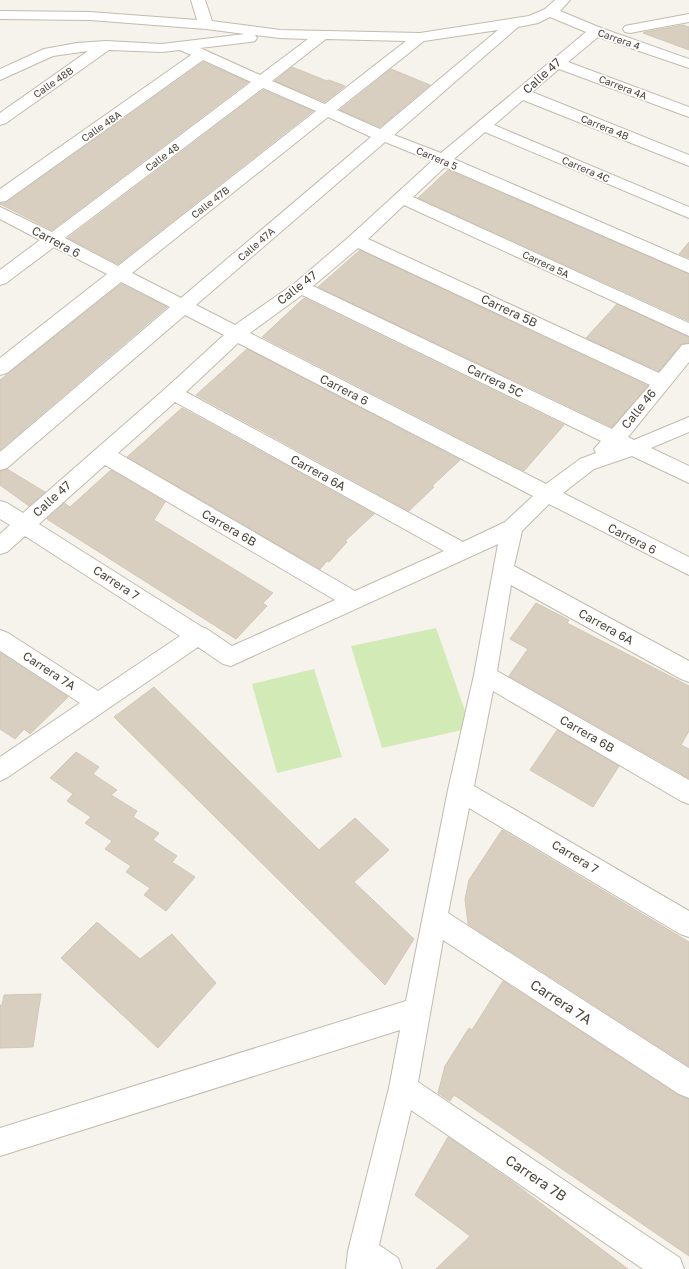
<svg xmlns="http://www.w3.org/2000/svg" width="689" height="1269" font-family="'Golos Text',sans-serif">
	<style>
		.green { fill: #d2eab5 }
		.building { fill: #d8cfc1; stroke: #d3c7b4 }
		.lines { fill: none; stroke-linecap: round; stroke-linejoin: round }
		.minor-casing { stroke: #c2bbae; stroke-width: 2 }
		.minor { fill: #fff; fill-rule: evenodd }
		.labels { text-anchor: middle; stroke-width: 3.5; stroke-linejoin: round; paint-order: stroke }
		.far-street-label { font-size: 10px; fill: #4b4439; stroke: #fff }
		.street-label { font-size: 12px; fill: #4b4439; stroke: #fff }
		.near-street-label { font-size: 14px; fill: #4b4439; stroke: #fff }
	</style>
	<rect width="100%" height="100%" fill="#f6f3ec"/>
	<g class="green">
		<path d="M436,628L471,728L382,748L351,646Z"/>
		<path d="M314,669L342,757L277,773L252,684Z"/>
	</g>
	<g class="building">
		<path d="M683,25L689,27V50L643,33L645,32Z"/>
		<path d="M203,62L248,82L52,230L0,204L7,202Z"/>
		<path d="M292,67L327,81L329,80L345,86L325,102L275,81Z"/>
		<path d="M391,69L430,85L380,127L340,110Z"/>
		<path d="M263,90L313,111L118,264L68,238Z"/>
		<path d="M448,170L689,274V321L418,198Z"/>
		<path d="M689,242V258L679,254Z"/>
		<path d="M360,250L648,386L612,427L318,287Z"/>
		<path d="M121,284L167,307L0,450V380Z"/>
		<path d="M304,298L564,425L524,471L262,337Z"/>
		<path d="M617,304L689,337V343L681,344L659,371L586,338Z"/>
		<path d="M247,349L460,460L432,486L434,487L409,511L196,395Z"/>
		<path d="M182,408L374,514L345,541L347,542L329,562L327,561L320,569L127,457Z"/>
		<path d="M7,469L45,492L29,506L0,485V471Z"/>
		<path d="M111,470L165,502L154,520L273,593L263,603L267,606L236,639L47,519L64,503L70,507Z"/>
		<path d="M536,603L569,620L567,623L689,686V731L681,745L689,749V778L509,676L528,649L510,639Z"/>
		<path d="M0,653L68,697L30,734L24,729L15,739L0,729Z"/>
		<path d="M154,687L319,850L355,818L389,850L354,882L414,939L385,985L114,717Z"/>
		<path d="M557,730L619,766L593,807L530,770Z"/>
		<path d="M76,752L99,767L93,774L117,790L111,795L137,811L133,817L159,833L153,840L177,856L172,862L195,877L166,911L144,895L150,888L126,872L131,866L105,849L112,841L85,823L91,817L67,801L73,794L50,778Z"/>
		<path d="M502,830L689,942V1066L468,924L465,899L469,880Z"/>
		<path d="M97,922L140,959L172,934L216,983L158,1048L61,958Z"/>
		<path d="M503,981L678,1095L689,1099V1256L454,1095L450,1101L438,1093L445,1066L469,1028L472,1030Z"/>
		<path d="M41,994L33,1047L0,1048V1005H2L4,995Z"/>
		<path d="M448,1137L510,1180L628,1269H436L470,1236L415,1195Z"/>
	</g>
	<g class="lines">
		<g class="minor-casing">
			<g id="minor">
				<path d="M191,0H205L212,21L280,30L420,33L529,16L545,9L555,0H570L560,11L601,28L689,59V68L598,37L568,62L689,107V117L559,69L532,92L689,155V166L523,100L494,125L689,207V218L485,132L454,159L689,260V273L445,167L413,197L689,323V336L404,205L368,239L659,373L682,345L689,344V362L628,437L634,440L689,417V432L651,448L689,466V483L632,456L594,469L563,493L689,557V575L549,504L522,531L514,566L689,661V682L681,679L511,585L497,671L689,780V804L681,801L493,691L474,786L689,911V937L680,934L469,808L448,913L689,1068V1098L679,1094L443,940L418,1082L680,1258L684,1269H643L411,1110L379,1245L398,1258L402,1269H346L348,1251L389,1088L400,1030L0,1156V1128L406,1001L448,790L474,675L498,544L231,666L223,664L198,647L8,777L0,781V757L80,703L0,651V630L8,633L98,691L180,636L25,536L7,552L0,554V534L10,525L0,519V501L7,503L23,513L166,388L224,335L185,315L7,468L0,470V452L170,307L121,282L7,373L0,375V358L107,274L54,247L6,283L0,285V270L40,240L0,219V207L52,232L251,82L203,60L6,201L0,202V189L191,55L180,50L162,52L109,50L6,123L0,125V113L88,51L53,56L0,80V69L44,49L77,43L106,41L162,44L245,34L206,29L90,20L0,19V11L90,12L197,20ZM550,17L586,32L441,153L394,135L518,27L538,23ZM498,30L380,129L337,110L424,41ZM255,35L280,38L308,39L260,75L200,48L250,42L255,41L257,38ZM326,39L406,41L325,104L272,81ZM263,88L316,111L118,266L65,238ZM328,117L371,137L181,298L132,273ZM385,142L432,161L350,236L295,283L235,325L196,305ZM358,248L650,385L612,429L313,286ZM302,295L601,441L594,449L596,453L580,459L546,484L250,333ZM238,343L533,496L505,522L463,542L186,392ZM175,402L444,551L355,591L118,453ZM105,465L335,600L232,646L207,629L202,627L39,524Z"/>
				<path d="M689,14V22L630,33L625,32L623,29L625,26L630,25Z"/>
			</g>
		</g>
		<use href="#minor" class="minor"/>
	</g>
	<g class="labels">
		<g class="far-street-label">
			<text transform="translate(619 39) rotate(19)" y="4">Carrera 4</text>
			<text transform="translate(53 82) rotate(-35)" y="4">Calle 48B</text>
			<text transform="translate(623 87) rotate(21)" y="4">Carrera 4A</text>
			<text transform="translate(101 126) rotate(-35)" y="4">Calle 48A</text>
			<text transform="translate(605 127) rotate(22)" y="4">Carrera 4B</text>
			<text transform="translate(162 157) rotate(-37)" y="4">Calle 48</text>
			<text transform="translate(437 158) rotate(23)" y="4">Carrera 5</text>
			<text transform="translate(586 169) rotate(23)" y="4">Carrera 4C</text>
			<text transform="translate(210 202) rotate(-38)" y="4">Calle 47B</text>
			<text transform="translate(256 244) rotate(-41)" y="4">Calle 47A</text>
			<text transform="translate(546 264) rotate(25)" y="4">Carrera 5A</text>
		</g>
		<g class="street-label">
			<text transform="translate(542 76) rotate(-42)" y="4">Calle 47</text>
			<text transform="translate(56 242) rotate(28)" y="4">Carrera 6</text>
			<text transform="translate(297 288) rotate(-38)" y="4">Calle 47</text>
			<text transform="translate(509 311) rotate(25)" y="4">Carrera 5B</text>
			<text transform="translate(495 381) rotate(26)" y="4">Carrera 5C</text>
			<text transform="translate(344 390) rotate(27)" y="4">Carrera 6</text>
			<text transform="translate(639 409) rotate(-51)" y="4">Calle 46</text>
			<text transform="translate(318 473) rotate(29)" y="4">Carrera 6A</text>
			<text transform="translate(52 499) rotate(-42)" y="4">Calle 47</text>
			<text transform="translate(229 528) rotate(30)" y="4">Carrera 6B</text>
			<text transform="translate(632 539) rotate(27)" y="4">Carrera 6</text>
			<text transform="translate(116 583) rotate(33)" y="4">Carrera 7</text>
			<text transform="translate(606 627) rotate(29)" y="4">Carrera 6A</text>
			<text transform="translate(49 671) rotate(33)" y="4">Carrera 7A</text>
			<text transform="translate(587 734) rotate(30)" y="4">Carrera 6B</text>
			<text transform="translate(575 857) rotate(31)" y="4">Carrera 7</text>
		</g>
		<g class="near-street-label">
			<text transform="translate(561 1002) rotate(33)" y="5">Carrera 7A</text>
			<text transform="translate(536 1178) rotate(34)" y="5">Carrera 7B</text>
		</g>
	</g>
</svg>
